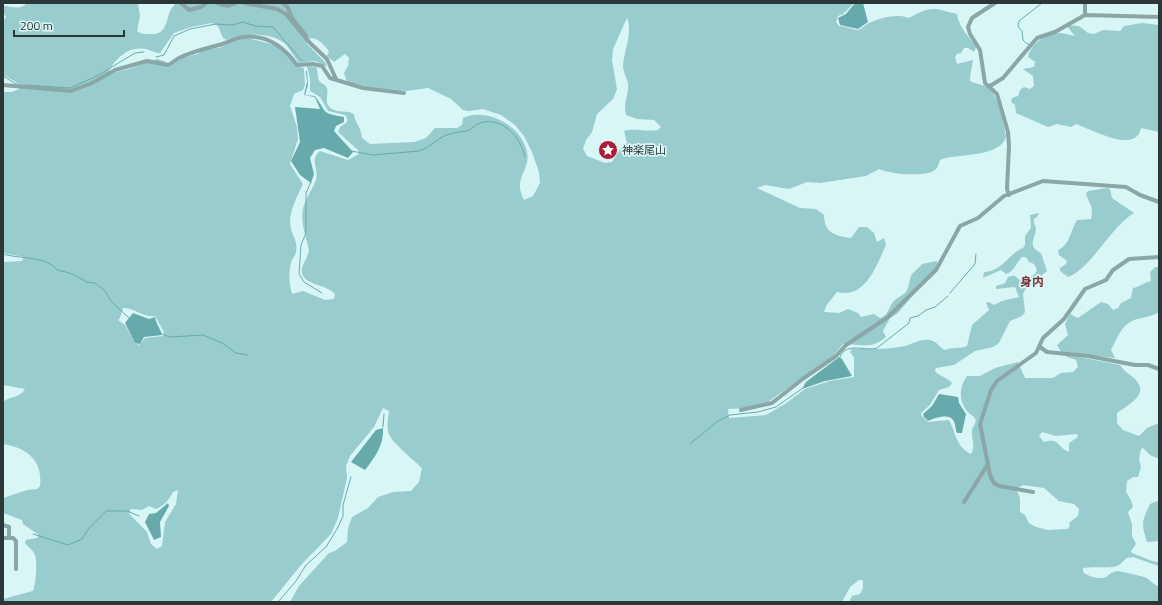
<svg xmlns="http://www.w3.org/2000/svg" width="1162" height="605" font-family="'Titillium Web','Noto Sans JP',sans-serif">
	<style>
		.green { fill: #98cccd; fill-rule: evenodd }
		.water { fill: #67aaac }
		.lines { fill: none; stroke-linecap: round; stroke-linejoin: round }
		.stream { stroke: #67aaac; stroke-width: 1 }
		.street { stroke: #8ba6a7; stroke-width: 4 }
		.labels { text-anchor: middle; stroke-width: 3.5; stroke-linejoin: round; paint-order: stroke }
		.poi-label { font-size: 11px; fill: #2c3737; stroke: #d9f6f7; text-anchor: start }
		.neighbourhood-label { font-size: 12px; font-weight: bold; fill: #7a3237; stroke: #d9f6f7 }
	</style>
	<rect width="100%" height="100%" fill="#d9f6f7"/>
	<g class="green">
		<path d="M27,3H138L140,16L137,31C141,34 144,34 149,34C166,36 166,22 170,11C171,8 174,6 176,3H854L843,14L838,16L836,22L839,26C845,26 854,30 858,30C862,29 865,25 869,23C879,18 898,13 909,18C922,11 930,6 945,11C949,13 952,12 957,14C959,28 969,36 976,47L974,52L968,48H964L961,53L957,54L955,57L957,64L973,60C972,68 970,73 970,81C976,84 980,84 985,86C999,92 1003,123 1006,136C1002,158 956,153 940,160C939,163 938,167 936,169C928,178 889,174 879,169L866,176L820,183L807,182L789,189L765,185L757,188L800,208L816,209L824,215C824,232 834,236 851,238L859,227H867L874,233L877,242L884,238L886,245C876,266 866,299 837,292L826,306L824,312L839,313L848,309L858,313L861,317L874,314L880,318C889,315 888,308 893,302C897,297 904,296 907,290C910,285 909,276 913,273C917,269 919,268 922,264L937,261L938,265L898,313L890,318L883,331L886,337C871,350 861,344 843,344L833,356L768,402L749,408L728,409L729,418L766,415L785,404L805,389L830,381L854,377V357L850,352L852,349C870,349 887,350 905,346C914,344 922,337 933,341C938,343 940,348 945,350C953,347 959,349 967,346L972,325L989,310L986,303L989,302L994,305L1002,301L1019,297L1015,287L996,289V286L1005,283L1008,277C1019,273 1014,279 1023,281L1035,274L1037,270L1034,264L1029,262L1026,257H1022C1016,263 1014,272 1006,274L1001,270L983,278L984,272C1002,272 1009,253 1023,248L1025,245V236L1031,228L1030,215L1039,213L1037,217L1034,219C1033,223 1035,225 1036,228C1036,238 1026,246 1041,253L1047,271L1025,290L1023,294L1025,312L1022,316L1010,321L999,343L993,347L975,351L954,365L936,368L935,371C940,377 947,377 952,383L949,387L939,390L930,405L922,412L921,415L928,422L949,420C956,433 956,447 971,454C976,445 971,439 972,430C973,426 977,423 975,418C973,416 970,414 968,412C958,401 959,387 967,376H980L995,368L1018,362L1025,378H1053L1061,373L1073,372L1078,367L1076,360L1067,357L1064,354L1120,365C1126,374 1134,376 1138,383C1147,396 1126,406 1117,413V423L1123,430L1139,436L1147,428L1159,423V459L1150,455L1143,448L1141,449L1139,459L1141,467L1138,477H1133L1127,481L1126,492L1131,500L1133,507L1128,512L1132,524V536L1136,544L1131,551L1132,553L1152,561L1159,562V566L1133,557L1127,558C1123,560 1121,565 1117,566C1106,569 1095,566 1083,568V572C1087,576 1100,580 1106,577C1110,574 1112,572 1117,571C1119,571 1142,576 1144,577C1150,579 1153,585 1159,586V602H849L852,596L860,594L863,588V580H859L850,587L842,602H290L299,586L329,553L335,551L347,542L348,528L352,517L368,508L378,497L393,492L411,491L419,482L422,468C414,460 389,441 388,431C387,425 388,418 389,411L383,408L374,427L350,456L346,466L347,478L338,518L331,534L301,565L271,602H3V599L33,591C36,584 38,559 34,553C32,549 27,546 25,543L26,540L37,538L39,535L23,524L22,520L3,513V498L27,490L37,489L40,486C43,460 27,448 3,444V402C10,396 20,398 25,389L3,385V262L22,261L24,257L3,253V92H12L19,89L16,82L3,75V22L6,17L3,12V6C11,6 20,11 27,3ZM627,18C633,33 624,50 623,66C623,72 627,78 628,84C629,96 623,101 626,115L637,119L654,120L661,127L658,130C646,132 635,128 624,131L627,143L619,151L612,162L605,163L587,156L583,149L586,140L592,132L597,114L613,99L617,89L612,60L613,49ZM212,23L218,26L223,38L227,40C241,33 271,32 284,43C290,48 294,57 299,63L315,61L327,67L325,62L307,44V39C317,36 323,44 329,51L327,56L334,62L345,54L349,58L348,66L344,73L347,82L367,87L407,91L428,88L451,99L463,110L469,111L483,109L501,115L515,125L524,136L532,152L539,172L540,183L533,196L524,200C512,177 531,171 527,152C522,126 487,107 463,118L462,125L457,128H435L426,138L414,142L370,144L362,138C361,126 355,124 354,114C347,110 339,113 332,109C323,103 329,96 327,88C325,84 322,84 320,82C316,77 319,71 316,67L307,66L310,79V91L320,97L328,111L345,115L347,118V122L340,127L338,132L358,150L359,154L348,160L320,151C309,160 319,168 316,180C313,188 307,196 304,205C299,221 306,235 309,250C308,256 304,262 302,268C298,285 328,284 335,294L334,299L325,300L303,291L292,294C289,283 288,271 292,260C293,257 296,255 296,252C298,242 293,237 291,229C287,215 297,197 303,184L290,164L298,139L297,127L290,106L294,94L303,90L305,85L304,68L296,66L286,51L274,45L248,38L238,39L219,48L204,49L198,54L182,58L170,66L164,61L157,59L129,69L112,73L109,70C117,58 128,46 145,49C151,50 154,53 160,53L174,33L191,27ZM123,308C135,308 144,318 155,316L164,332L163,336L145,338L139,345L135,343L125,325L118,320L120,318ZM1042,432L1056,436L1077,434L1078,437L1069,443V452C1057,447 1060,437 1044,442L1039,436ZM1023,485L1044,488L1059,501L1074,504L1079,509L1078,516L1069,523L1070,526L1067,529L1048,530L1036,527L1029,523L1025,515L1020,512V498L1017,491L1018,488ZM178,490L176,504L165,522L162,546L157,549L151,544L147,532L129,514L131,509L142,510L149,506L156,509C165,505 169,500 173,492Z"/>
		<path d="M1142,23L1159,25V132L1141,128C1136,155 1091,129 1076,124L1071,127L1057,124L1048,127L1016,113L1015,105L1011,102L1012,98L1018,96L1020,90L1024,87L1030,89L1034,86L1033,76L1023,69L1034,67L1035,62L1028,57C1031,44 1045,33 1059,33C1064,33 1070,35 1075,36L1066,25L1079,26L1088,33L1094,34L1103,30L1120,31L1124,26Z"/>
		<path d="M1107,188L1110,189L1112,198L1134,213C1111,226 1091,269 1068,277L1060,271V268L1066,264L1067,261L1059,255L1058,250C1070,245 1071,229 1077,220L1091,219C1094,206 1089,204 1086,194L1088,191Z"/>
		<path d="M1155,267H1159V312C1151,317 1143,317 1134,320C1121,325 1117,339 1111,350L1115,358L1061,352L1057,345L1068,335L1065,324L1070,314L1078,318L1101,302L1108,304L1113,310L1118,308L1121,303L1131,298L1133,288C1140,287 1143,283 1151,281L1150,272Z"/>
		<path d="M1157,501L1159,502V541L1147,542C1141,523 1142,521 1150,504Z"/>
	</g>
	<g class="water">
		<path d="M855,3H863L868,22L858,29L840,25L838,18L846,14Z"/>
		<path d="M306,71H307L308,85L305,95L315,96C328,114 321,113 344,117V122L336,126L334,131L353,152L348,158L324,148L315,150L310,158L314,174L311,183L300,175L291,161L300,142L295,107L320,109L315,97L304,95L307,82Z"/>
		<path d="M133,313L149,319L155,317C156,324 161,330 162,335L144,337L140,344L135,343L125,323Z"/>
		<path d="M839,357L842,359L852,376L825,381L802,389L806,382Z"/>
		<path d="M939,394L958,397L959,403L966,414L962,433H957C955,429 956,424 953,420C949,413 934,418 928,421L924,417L923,414L932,406Z"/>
		<path d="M383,428C384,445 375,457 365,470L351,462L376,430Z"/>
		<path d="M168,503L169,506L160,522L161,537L154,540L145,522L149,514L156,513Z"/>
	</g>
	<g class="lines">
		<g class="stream">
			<path d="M1021,30L1018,26L1019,21L1042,3"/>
			<path d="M1022,31L1023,40L1027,44H1029"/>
			<path d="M156,57L164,55L174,36L190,29L216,24L232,25L243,22L255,26L273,27L302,61"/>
			<path d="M3,76L16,84"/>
			<path d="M25,85L70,88L97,76L135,53L144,52"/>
			<path d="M351,151L373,155L419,151C426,149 430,145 436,141C445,134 456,132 467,131C472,129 474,125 480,123C502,116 521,137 525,157"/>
			<path d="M311,182L306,193V233L301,245L299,274L304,282L322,293"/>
			<path d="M3,254C18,259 48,256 57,270L70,273L87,282L95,283L105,291L111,301L129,318"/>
			<path d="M950,293L975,264L976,254"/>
			<path d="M162,334L170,337L203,335L222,343L236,353L247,355"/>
			<path d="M840,357C846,341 866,352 877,348L909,323L910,318L918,316L926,310L935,307L948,296"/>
			<path d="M383,427L384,414"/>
			<path d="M690,444L718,421L730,415L758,412L776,407L803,388"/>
			<path d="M33,534L68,545L82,539L89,528L106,511H127L139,516"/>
			<path d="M278,602L296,581L306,565L326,547L337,529L343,516V505L351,477"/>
		</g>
		<g class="street">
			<path d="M181,3L189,10L201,7L206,3"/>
			<path d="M217,3L228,6L236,3"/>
			<path d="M244,3L277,9L286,14L310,43L327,59L336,79"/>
			<path d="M283,3L288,8L292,18L306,36"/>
			<path d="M995,3L972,18L968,27L970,34L980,50L985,83L997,94L1008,132L1009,146L1007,189L1009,195"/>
			<path d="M1085,15V3"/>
			<path d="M3,85L71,91L92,83L115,70L147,61L168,65C173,63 176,59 181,57C194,51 208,48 222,44C229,42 235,38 243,37C267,34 284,47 297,65L313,64L322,66L330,78L363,88L404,93"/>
			<path d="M990,86L1003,78L1037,38L1055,32L1085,15L1159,17"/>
			<path d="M1040,347L1047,352L1088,356L1135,365H1148L1159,369"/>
			<path d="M741,410L772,403L804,378L836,356L846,345L888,317L936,270L960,226L978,218L1004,196L1043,181L1126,187L1140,195L1159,202"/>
			<path d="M1033,492L999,486L994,483L990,475L980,424L991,390L997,381L1036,353L1043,338L1064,319L1085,289L1106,280L1113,270L1129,259L1159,257"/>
			<path d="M964,502L988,464"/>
			<path d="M3,525L9,527V538H3"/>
			<path d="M9,538H13L16,541V569"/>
		</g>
	</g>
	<defs>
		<g id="sight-disc" transform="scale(1)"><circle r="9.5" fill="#af1a35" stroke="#d9f6f7"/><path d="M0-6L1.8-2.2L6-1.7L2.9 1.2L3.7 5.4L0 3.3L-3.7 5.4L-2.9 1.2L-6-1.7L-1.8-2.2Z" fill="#fff"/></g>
	</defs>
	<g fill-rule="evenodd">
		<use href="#sight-disc" x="608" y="150"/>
	</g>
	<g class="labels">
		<g class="poi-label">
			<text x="622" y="154">神楽尾山</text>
		</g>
		<g class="neighbourhood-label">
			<text x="1032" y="286">身内</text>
		</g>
	</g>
	<rect width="1162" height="605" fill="none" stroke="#2c3737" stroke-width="8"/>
	<path d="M14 30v6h110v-6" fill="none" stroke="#2c3737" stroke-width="2"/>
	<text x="20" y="30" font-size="12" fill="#2c3737" stroke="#d9f6f7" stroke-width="3" paint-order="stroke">200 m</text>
</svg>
